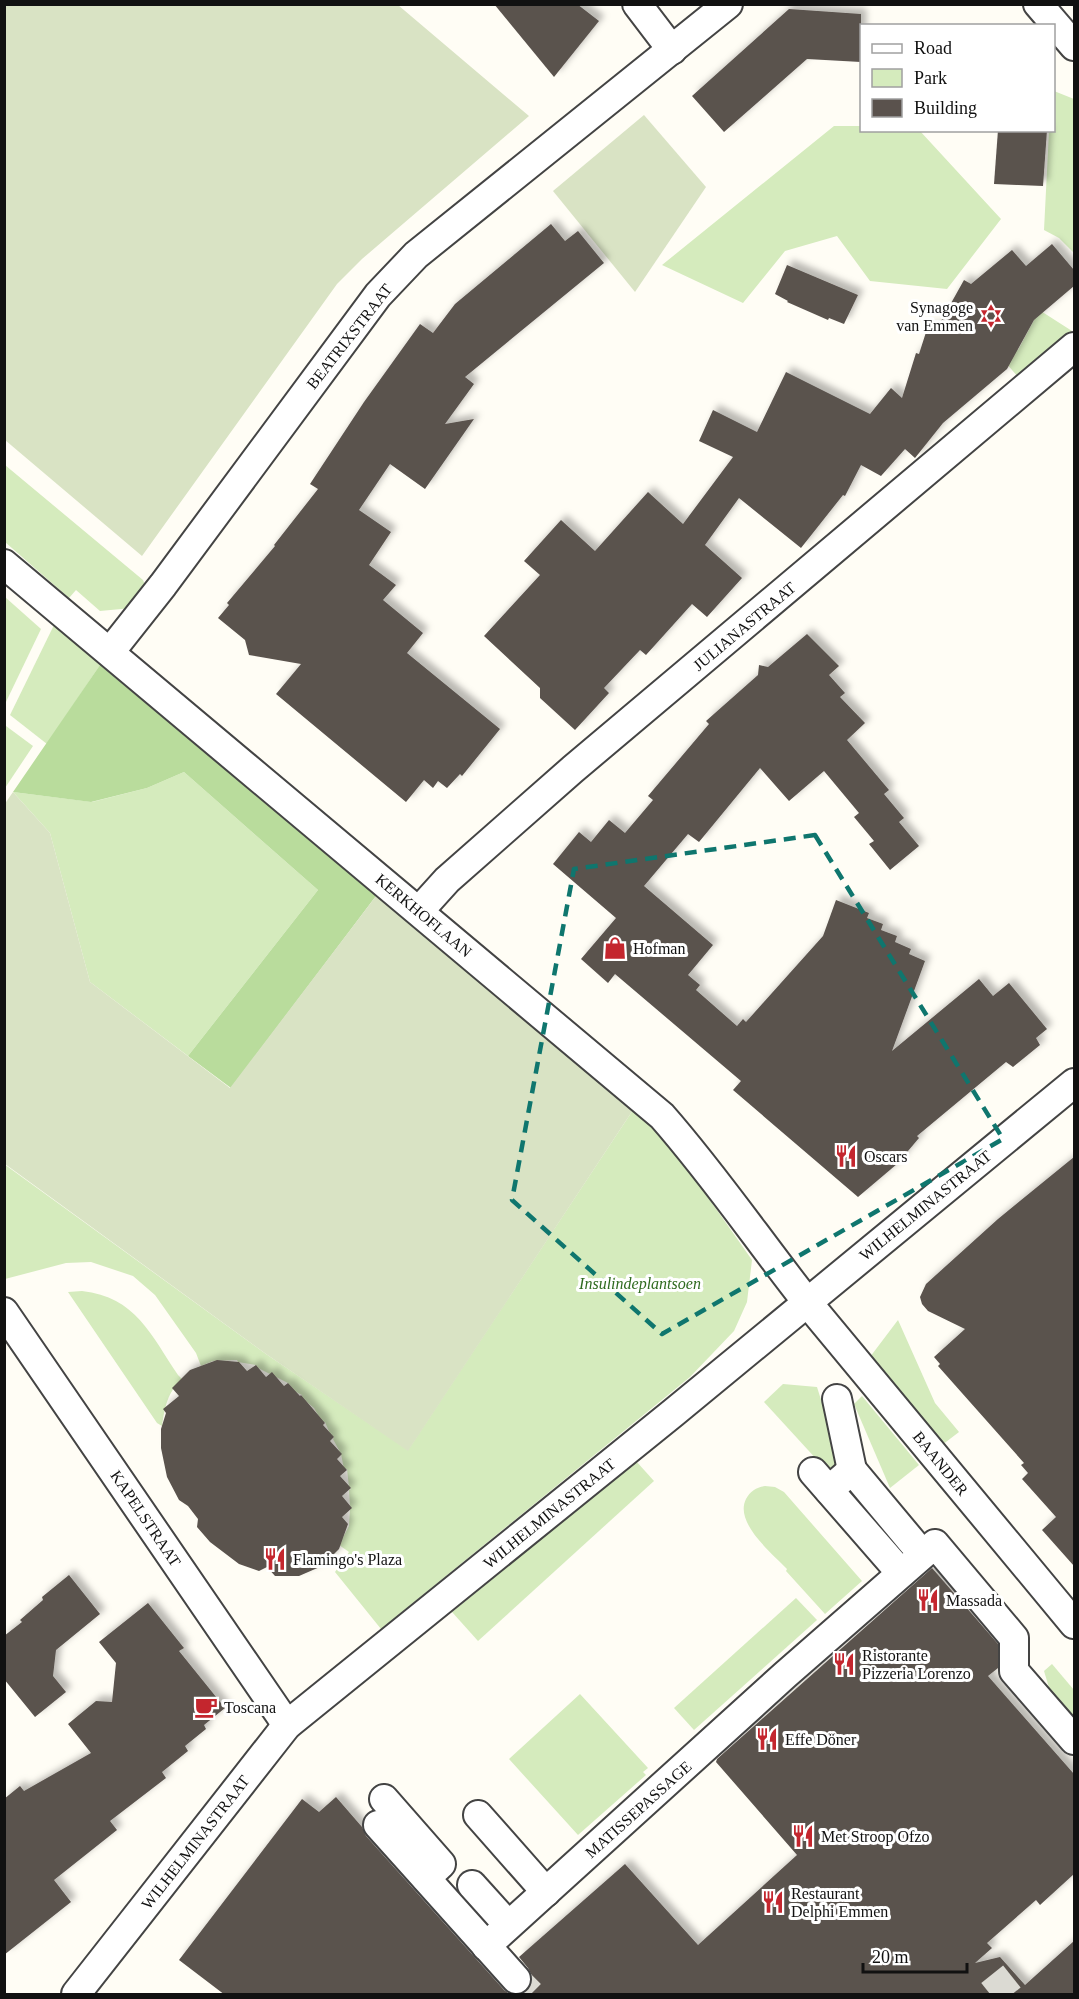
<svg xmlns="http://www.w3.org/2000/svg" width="1079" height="1999" font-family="'Times New Roman',serif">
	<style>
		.green { fill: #d5ebbd }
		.forest { fill: #b9dc9c }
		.cemetery { fill: #d9e3c4 }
		.building { fill: #5a524d; filter: url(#shadow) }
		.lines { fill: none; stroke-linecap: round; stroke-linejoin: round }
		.street-tunnel { stroke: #dbdad3; stroke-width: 28; stroke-dasharray: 28 14; stroke-linecap: butt }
		.street-casing { stroke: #444; stroke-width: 32 }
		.street { stroke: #fff; stroke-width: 28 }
		.marked { fill: none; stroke: #0f766e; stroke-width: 4.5; stroke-dasharray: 12 8; stroke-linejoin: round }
		.labels { text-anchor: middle; stroke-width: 6; stroke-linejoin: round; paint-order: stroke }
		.poi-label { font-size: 16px; fill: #111; stroke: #fff; text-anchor: start }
		.street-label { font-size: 16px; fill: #111; stroke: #fff }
		.park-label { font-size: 16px; font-style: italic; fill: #2f6b1f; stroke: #fff }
	</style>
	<defs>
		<filter id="shadow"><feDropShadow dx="5.5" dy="-5.5" stdDeviation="3" flood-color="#0004"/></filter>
	</defs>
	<rect width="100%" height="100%" fill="#fffdf5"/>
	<g class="green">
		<path d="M1054,91L1074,99V253L1059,238L1044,230L1049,131L1054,130Z"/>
		<path d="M834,126H861L862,130L920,131L1001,219L947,289L870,281L837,236L785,251L743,303L662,265Z"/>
		<path d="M977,288L1033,306L1072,331L1018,377L994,349L939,326L947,311L1018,350L1034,320Z"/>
		<path d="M5,465L143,580L145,585L132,608L100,611L76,590L69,598L5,542Z"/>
		<path d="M5,597L41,629L5,704Z"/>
		<path d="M54,625L100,665L47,744L10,715Z"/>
		<path d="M6,726L33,746L5,788L4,728Z"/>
		<path d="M184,772L318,890L188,1056L90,982L50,833L13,792L92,802L147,788Z"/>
		<path d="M633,1110L661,1136L686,1166L752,1260L747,1302L734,1331L690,1377L381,1629L335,1572L349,1552L339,1545L349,1526L350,1509L351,1507L350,1506L349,1490L351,1489L349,1487L347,1469H344L341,1454L333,1439L334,1437L331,1436L325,1422H322L314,1408L302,1398V1395L294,1391L288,1383L256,1367V1365L238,1362L237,1360L213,1361L201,1366L196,1353L155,1295L133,1276L91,1262L66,1263L5,1279L4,1164L266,1354L408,1450Z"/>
		<path d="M82,1291C136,1297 151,1335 178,1375L182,1379C167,1393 165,1407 162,1426L157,1423L68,1292Z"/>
		<path d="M898,1320L935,1403L959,1432L942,1445L870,1357Z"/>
		<path d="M783,1384L817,1387L841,1464L830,1474L764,1402Z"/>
		<path d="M862,1396L919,1465L890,1488L854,1404Z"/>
		<path d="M636,1461L654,1481L478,1641L452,1612Z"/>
		<path d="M765,1486L775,1487L784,1492L862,1581L825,1614L786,1571L787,1569C772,1553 734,1523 746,1499C750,1491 757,1487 765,1486Z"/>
		<path d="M796,1598L817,1620L694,1730L674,1708Z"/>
		<path d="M1052,1664L1074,1690V1732L1056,1711L1044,1671Z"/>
		<path d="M580,1694L648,1768L643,1772L646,1775L578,1835L509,1759Z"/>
	</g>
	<path class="forest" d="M100,665L376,896L231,1088L188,1056L318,890L184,772L147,788L91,802L13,792Z"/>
	<g class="cemetery">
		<path d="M5,4L398,5L529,116L362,259L337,284L142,556L5,440Z"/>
		<path d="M644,115L706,187L635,292L553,191Z"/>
		<path d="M13,792L50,833L90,982L230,1088L376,896L633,1110L408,1451L266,1354L5,1164L4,805Z"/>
	</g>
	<g class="building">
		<path d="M494,4H577L599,21L554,77Z"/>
		<path d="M789,9L861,14V62L807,59L724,132L692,96Z"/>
		<path d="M998,130H1047L1043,186L994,184Z"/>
		<path d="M551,224L565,241L578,231L604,263L465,377L474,384L445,424L474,419L425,489L390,464L359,510L391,532L369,565L396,585L383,600L423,633L407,653L500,729L462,776L460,774L447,788L438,781L433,788L424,780L406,802L276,694L301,664L249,655L245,640L218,618L229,605L227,603L275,546L274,545L318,489L310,484L364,402L420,324L433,333L455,304Z"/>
		<path d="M1052,244L1074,270V286L1034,320L1007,369L943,423L915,458L905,449L881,476L861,465L845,496L843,495L801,548L739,498L705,545L742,578L707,617L692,604L646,655L640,650L604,688L609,693L575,730L540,698V688L484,636L540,575L524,561L561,520L595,551L648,492L683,524L733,457L699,441L713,410L757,432L786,372L870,414L891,388L902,398L916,353L919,354L928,326L936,330L964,280L971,284L1012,250L1026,266Z"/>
		<path d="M787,265L858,295L844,324L829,318L828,320L787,302L788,301L775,294Z"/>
		<path d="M807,634L839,666L829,675L845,693L840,697L865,723L847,740L889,790L884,794L904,818L899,822L919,846L890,870L869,844L874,841L854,817L859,813L824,771L789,801L760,768L699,842L688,834L644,886L713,945L688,975L700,985L696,990L737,1026L743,1019L746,1022L823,936L836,900L869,913L867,918L883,924L881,930L897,936L895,942L911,949L909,954L925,961L892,1051L979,979L993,996L1009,983L1047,1029L1036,1038L1040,1045L1013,1067L1006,1062L917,1136L919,1138L897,1164L858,1197L733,1090L741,1081L615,974L608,983L581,959L616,918L553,864L579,832L591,842L609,820L625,833L653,800L648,796L709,724L706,721L758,675L759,665L768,667Z"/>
		<path d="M1074,1157V1566L1042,1530L1056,1517L1022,1479L1028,1473L1021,1465L1024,1463L938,1366L940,1364L934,1357L965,1329L928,1311L922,1304L920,1297L926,1284L998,1219Z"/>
		<path d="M217,1360L239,1362L247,1371L256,1365L266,1377L272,1372L284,1386L288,1383L300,1396L301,1395L325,1423L323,1425L334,1437L330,1441L342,1454L337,1459L347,1470L340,1476L351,1488L342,1496L352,1508L342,1517L348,1524L339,1549L322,1566L299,1576H275L267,1567L259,1571L239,1564L210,1542L197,1527L198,1519L188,1506L179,1500L167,1477L161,1448V1429L166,1413L163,1409L179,1396L172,1388L190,1370Z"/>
		<path d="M932,1568L998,1644V1668L988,1676L1074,1774V1874L1040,1905L1036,1900L987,1943L992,1948L975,1963L1000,1957L1025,1985L1074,1941V1995H521L527,1991L531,1985L532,1976L528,1968L519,1957L625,1864L698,1945L797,1855L716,1762L717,1759Z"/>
		<path d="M69,1575L100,1614L56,1650L53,1676L66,1692L35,1717L4,1679V1636L22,1622L20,1620L43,1600L42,1597Z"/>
		<path d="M148,1603L184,1648L179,1651L225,1708L204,1725L206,1729L185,1746L188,1751L162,1772L166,1778L110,1821L117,1830L54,1880L71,1902L4,1955V1799L20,1786L24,1791L91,1753L68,1724L96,1701L112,1702L116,1663L99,1642Z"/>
		<path d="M336,1797L362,1827L366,1836L504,1990L511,1995H225L179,1960L302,1799L319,1812Z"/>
	</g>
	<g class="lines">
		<g class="street-tunnel">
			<path d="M516,1979L531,1994"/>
			<path d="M990,1994L1015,1974"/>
		</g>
		<g class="street-casing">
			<g id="street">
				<path d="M637,4L672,50"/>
				<path d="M1038,4L1074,46"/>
				<path d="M4,564L662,1116C714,1175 758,1240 807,1302L1074,1624"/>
				<path d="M110,652L163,585L378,295L416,255L728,4"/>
				<path d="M419,911L447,880L573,769L1074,347"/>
				<path d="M4,1312L287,1725"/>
				<path d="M837,1399L852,1470"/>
				<path d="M813,1472L901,1573"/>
				<path d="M829,1490L852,1470L913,1543"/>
				<path d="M384,1799L441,1864L426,1878"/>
				<path d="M478,1815L546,1892"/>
				<path d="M378,1825L516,1979"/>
				<path d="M472,1885L508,1925"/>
				<path d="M486,1946L785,1675L935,1544L1014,1638V1671L1074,1740"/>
				<path d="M76,1994L287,1725L673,1413L1074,1083"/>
			</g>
		</g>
		<use href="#street" class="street"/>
	</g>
	<path class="marked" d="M815,835L1003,1139L662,1334L512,1200L574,869Z"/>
	<defs>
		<g id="synagogue-bare" transform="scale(1.8)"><path d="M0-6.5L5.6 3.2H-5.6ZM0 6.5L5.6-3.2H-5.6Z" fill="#c4262e" stroke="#fff" stroke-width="2.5" paint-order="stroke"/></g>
		<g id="shop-bare" transform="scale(1.8)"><path d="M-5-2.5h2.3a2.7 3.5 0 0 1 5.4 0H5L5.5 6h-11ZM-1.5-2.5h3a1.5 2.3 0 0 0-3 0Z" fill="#c4262e" stroke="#fff" stroke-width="2.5" paint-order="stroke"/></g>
		<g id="restaurant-bare" transform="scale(1.8)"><path d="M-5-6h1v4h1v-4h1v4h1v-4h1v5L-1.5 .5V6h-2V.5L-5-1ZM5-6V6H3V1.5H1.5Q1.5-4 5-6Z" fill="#c4262e" stroke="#fff" stroke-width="2.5" paint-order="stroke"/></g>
		<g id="cafe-bare" transform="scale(1.8)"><path d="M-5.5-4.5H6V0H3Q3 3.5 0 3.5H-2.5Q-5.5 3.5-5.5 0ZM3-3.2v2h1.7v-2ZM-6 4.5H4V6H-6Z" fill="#c4262e" stroke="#fff" stroke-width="2.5" paint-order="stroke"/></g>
	</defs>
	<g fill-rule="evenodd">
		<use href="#synagogue-bare" x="991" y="316"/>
		<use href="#shop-bare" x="615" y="948"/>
		<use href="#restaurant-bare" x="846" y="1156"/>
		<use href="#restaurant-bare" x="275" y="1559"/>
		<use href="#restaurant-bare" x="928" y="1600"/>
		<use href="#restaurant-bare" x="844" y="1664"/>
		<use href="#cafe-bare" x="206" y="1707"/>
		<use href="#restaurant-bare" x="767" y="1739"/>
		<use href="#restaurant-bare" x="803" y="1836"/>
		<use href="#restaurant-bare" x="773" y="1902"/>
	</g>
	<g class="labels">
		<g class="poi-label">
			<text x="973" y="313" text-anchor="end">Synagoge<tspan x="973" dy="18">van Emmen</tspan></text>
			<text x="633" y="954">Hofman</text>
			<text x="864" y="1162">Oscars</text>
			<text x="293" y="1565">Flamingo's Plaza</text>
			<text x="946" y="1606">Massada</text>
			<text x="862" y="1661">Ristorante<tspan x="862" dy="18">Pizzeria Lorenzo</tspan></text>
			<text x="224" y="1713">Toscana</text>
			<text x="785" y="1745">Effe Döner</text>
			<text x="821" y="1842">Met Stroop Ofzo</text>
			<text x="791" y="1899">Restaurant<tspan x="791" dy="18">Delphi Emmen</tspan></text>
		</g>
		<g class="street-label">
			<text transform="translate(349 336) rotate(-52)" y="6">BEATRIXSTRAAT</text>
			<text transform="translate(744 626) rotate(-40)" y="6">JULIANASTRAAT</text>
			<text transform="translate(424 915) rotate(40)" y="6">KERKHOFLAAN</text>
			<text transform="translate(925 1205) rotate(-39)" y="6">WILHELMINASTRAAT</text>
			<text transform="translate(941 1463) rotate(51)" y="6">BAANDER</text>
			<text transform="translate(549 1513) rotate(-39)" y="6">WILHELMINASTRAAT</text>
			<text transform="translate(146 1518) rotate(56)" y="6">KAPELSTRAAT</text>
			<text transform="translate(638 1809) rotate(-42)" y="6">MATISSEPASSAGE</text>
			<text transform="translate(195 1842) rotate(-52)" y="6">WILHELMINASTRAAT</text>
		</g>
		<g class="park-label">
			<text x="640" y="1289">Insulindeplantsoen</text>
		</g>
	</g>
	<rect width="1079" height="1999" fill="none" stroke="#111111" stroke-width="12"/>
	<rect x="860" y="24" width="195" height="108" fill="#ffffff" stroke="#a0a0a0" stroke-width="1.5"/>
	<rect x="872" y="44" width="30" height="9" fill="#ffffff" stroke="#a0a0a0" stroke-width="1.5"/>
	<text x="914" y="54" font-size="18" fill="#111111">Road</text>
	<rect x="872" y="69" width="30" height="18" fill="#d5ebbd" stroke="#a0a0a0" stroke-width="1.5"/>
	<text x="914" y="84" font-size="18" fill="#111111">Park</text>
	<rect x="872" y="99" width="30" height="18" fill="#5a524d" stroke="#a0a0a0" stroke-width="1.5"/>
	<text x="914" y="114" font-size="18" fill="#111111">Building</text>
	<path d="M863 1963v9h104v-9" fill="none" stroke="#111111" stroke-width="3"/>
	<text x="872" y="1963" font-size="18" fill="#111111" stroke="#ffffff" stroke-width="4.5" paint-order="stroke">20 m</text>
</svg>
